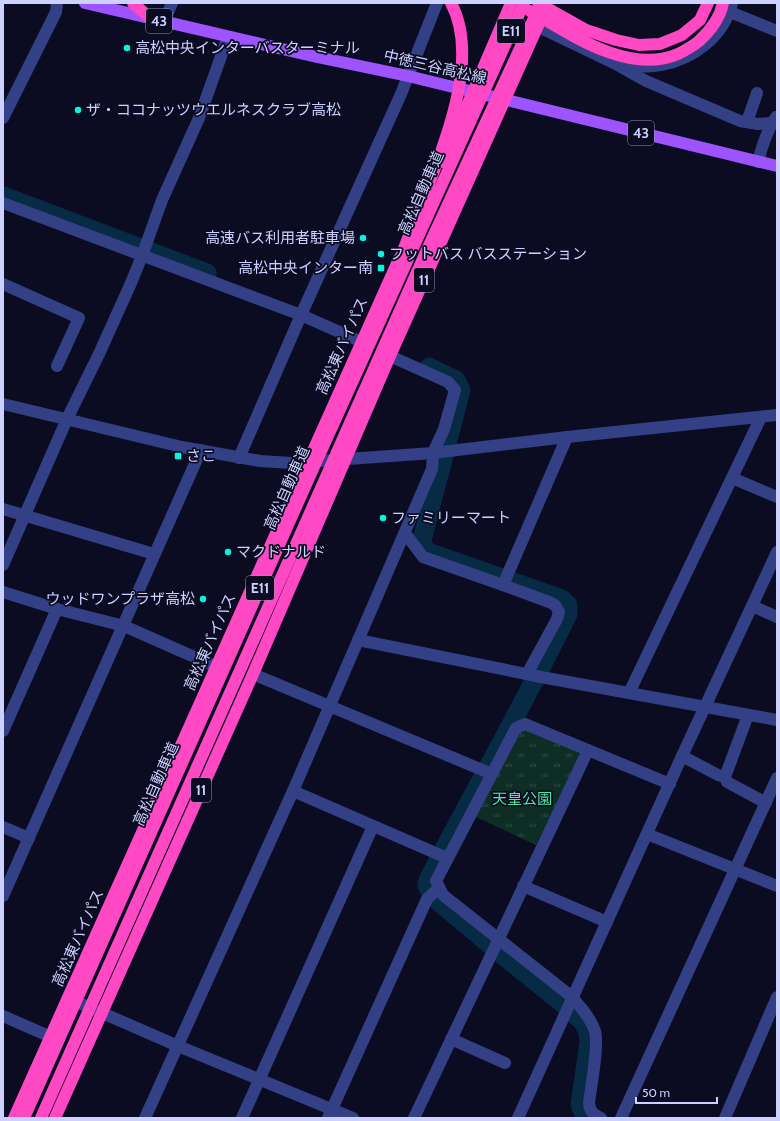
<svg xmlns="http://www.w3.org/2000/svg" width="780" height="1121" font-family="Cabin,'Noto Sans JP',sans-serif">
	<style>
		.grass { fill: url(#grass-tufts) }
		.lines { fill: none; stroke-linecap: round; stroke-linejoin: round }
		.river { stroke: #072a45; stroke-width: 19 }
		.minor { stroke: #334085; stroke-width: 12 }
		.major { stroke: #9d54ff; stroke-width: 12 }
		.highway { stroke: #ff48c4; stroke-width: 12 }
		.highway-bridge { stroke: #ff48c4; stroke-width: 12 }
		.poi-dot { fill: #00f8df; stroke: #0b0c22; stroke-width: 1.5 }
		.labels { text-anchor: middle; stroke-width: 3.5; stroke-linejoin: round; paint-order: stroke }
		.shield { fill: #0b0c22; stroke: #9396bd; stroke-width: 1 }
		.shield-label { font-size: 14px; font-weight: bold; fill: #cdd1ff }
		.poi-label { font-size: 15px; fill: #cdd1ff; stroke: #0b0c22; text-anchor: start }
		.street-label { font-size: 15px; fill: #cdd1ff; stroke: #0b0c22 }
		.park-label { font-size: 15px; fill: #4fe8a3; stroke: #0b0c22 }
	</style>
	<defs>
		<pattern id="grass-tufts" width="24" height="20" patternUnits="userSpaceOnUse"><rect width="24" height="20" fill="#0e2d25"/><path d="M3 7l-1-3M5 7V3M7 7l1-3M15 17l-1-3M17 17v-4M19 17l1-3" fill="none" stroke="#304a46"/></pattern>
	</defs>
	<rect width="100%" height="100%" fill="#0b0c22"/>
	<path class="grass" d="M521,731H529L578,751L580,756L536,845L476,817Z"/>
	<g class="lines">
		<g class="river">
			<path d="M3,196L207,273"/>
			<path d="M429,367L456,380L461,390L423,536C422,543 423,547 428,552L562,599L568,605V614C524,704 474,791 428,880L427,884L428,888L440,903L501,954L561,1002L583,1022L588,1032L589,1042L580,1105L585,1116L588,1118"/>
		</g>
		<g class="minor">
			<path d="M730,12L777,31"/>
			<path d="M164,22L172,3"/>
			<path d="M537,26L616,64L646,81L740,121L758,124L772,123"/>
			<path d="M621,64C633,66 648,68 661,65C694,59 724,36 732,3"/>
			<path d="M3,118L56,12L57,3"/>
			<path d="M747,122L757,93"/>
			<path d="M758,162C762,146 767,130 776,117"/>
			<path d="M3,203L301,315L362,342"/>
			<path d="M3,284L79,318L57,366"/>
			<path d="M3,404L182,447L260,461L291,463L433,453L567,437L777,415"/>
			<path d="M239,458L301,315L401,94L437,3"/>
			<path d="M732,478L777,497"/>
			<path d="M3,509L154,554"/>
			<path d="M405,533L423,557L503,585"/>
			<path d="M3,565L67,419L99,354L131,283L142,256L162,200L199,118L228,37"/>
			<path d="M3,592L57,609L124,626L217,667"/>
			<path d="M752,606L777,617"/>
			<path d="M358,640L541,677L777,720"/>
			<path d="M253,674L492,774"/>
			<path d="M527,674L557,619L559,612L555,605L549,602L503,585L567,437"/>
			<path d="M629,693L761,417"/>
			<path d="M748,715L725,777L727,782L766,803"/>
			<path d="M3,731L57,609"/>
			<path d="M682,756L718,775L725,777"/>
			<path d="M293,791L447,858"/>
			<path d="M3,827L29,838"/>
			<path d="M647,834L777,886"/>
			<path d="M523,886L607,922"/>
			<path d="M3,896L201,450"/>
			<path d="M68,998L178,1046L353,1118"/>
			<path d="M3,1016L51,1037"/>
			<path d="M451,1039L505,1063"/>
			<path d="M145,1118L293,791L432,469L433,453L444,429L455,390L448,382L390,356"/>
			<path d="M242,1118L373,826"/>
			<path d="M328,1118L427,899L439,888"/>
			<path d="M414,1118L588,750"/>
			<path d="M518,1118L682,756L777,552"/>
			<path d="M601,1118C593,1114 590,1112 589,1103C591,1086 599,1046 595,1031C590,1017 581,1008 572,997L443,895L436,881L516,728L525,724L670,784"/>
			<path d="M621,1118L777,778"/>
			<path d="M725,1118L777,997"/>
		</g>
		<path class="major" d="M85,3L317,57L408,76L777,166"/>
		<g class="highway">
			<path d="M133,3L151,19"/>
			<path d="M442,162L473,92L511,3"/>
			<path d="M14,1118L399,259"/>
			<path d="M55,1118L253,674L390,356L545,10"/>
		</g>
		<g class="highway-bridge">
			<path d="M538,3L586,30L616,40L639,45L660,44L682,35L700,20L708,3"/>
			<path d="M530,11C572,35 629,75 678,54C686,50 692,47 699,41C710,31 720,18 723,3"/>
			<path d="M396,269C406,243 416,217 426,192C446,139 480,57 451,3"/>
			<path d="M24,1118L312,471L524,3"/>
			<path d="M41,1118L426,252L541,3"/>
		</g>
	</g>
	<g class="poi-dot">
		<circle cx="127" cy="48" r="4"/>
		<circle cx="78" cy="110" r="4"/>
		<circle cx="363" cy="238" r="4"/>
		<circle cx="381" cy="254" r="4"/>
		<rect x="377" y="264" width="8" height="8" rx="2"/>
		<rect x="174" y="452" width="8" height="8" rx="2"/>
		<circle cx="383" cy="518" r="4"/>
		<circle cx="228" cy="552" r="4"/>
		<circle cx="203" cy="599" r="4"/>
	</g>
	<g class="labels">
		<g class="shield">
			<rect x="146" y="9" width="26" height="24" rx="3"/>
			<rect x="497" y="19" width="28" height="24" rx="3"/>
			<rect x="628" y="121" width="26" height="24" rx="3"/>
			<rect x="414" y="268" width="20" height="24" rx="3"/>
			<rect x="246" y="576" width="28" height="24" rx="3"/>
			<rect x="191" y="778" width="20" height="24" rx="3"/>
		</g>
		<g class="shield-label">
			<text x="159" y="26">43</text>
			<text x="511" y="36">E11</text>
			<text x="641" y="138">43</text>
			<text x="424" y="285">11</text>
			<text x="260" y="593">E11</text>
			<text x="201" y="795">11</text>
		</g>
		<g class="poi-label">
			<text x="135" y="53">高松中央インターバスターミナル</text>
			<text x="86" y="115">ザ・ココナッツウエルネスクラブ高松</text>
			<text x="355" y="243" text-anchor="end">高速バス利用者駐車場</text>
			<text x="389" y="259">フットバス バスステーション</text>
			<text x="373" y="273" text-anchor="end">高松中央インター南</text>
			<text x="186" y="461">さこ</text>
			<text x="391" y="523">ファミリーマート</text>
			<text x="236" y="557">マクドナルド</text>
			<text x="195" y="604" text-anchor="end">ウッドワンプラザ高松</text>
		</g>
		<g class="street-label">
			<text transform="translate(435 67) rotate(13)" y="5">中徳三谷高松線</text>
			<text transform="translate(421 193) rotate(-66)" y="5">高松自動車道</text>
			<text transform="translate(342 346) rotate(-66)" y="5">高松東バイパス</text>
			<text transform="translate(287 488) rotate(-66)" y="5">高松自動車道</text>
			<text transform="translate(210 642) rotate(-66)" y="5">高松東バイパス</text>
			<text transform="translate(156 784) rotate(-66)" y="5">高松自動車道</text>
			<text transform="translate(78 938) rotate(-66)" y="5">高松東バイパス</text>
		</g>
		<g class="park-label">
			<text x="522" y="804">天皇公園</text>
		</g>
	</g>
	<rect width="780" height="1121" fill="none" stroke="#cdd1ff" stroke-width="8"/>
	<path d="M636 1097v6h81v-6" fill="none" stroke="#cdd1ff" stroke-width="2"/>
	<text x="642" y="1097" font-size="12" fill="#cdd1ff" stroke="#0b0c22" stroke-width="3" paint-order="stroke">50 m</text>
</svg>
